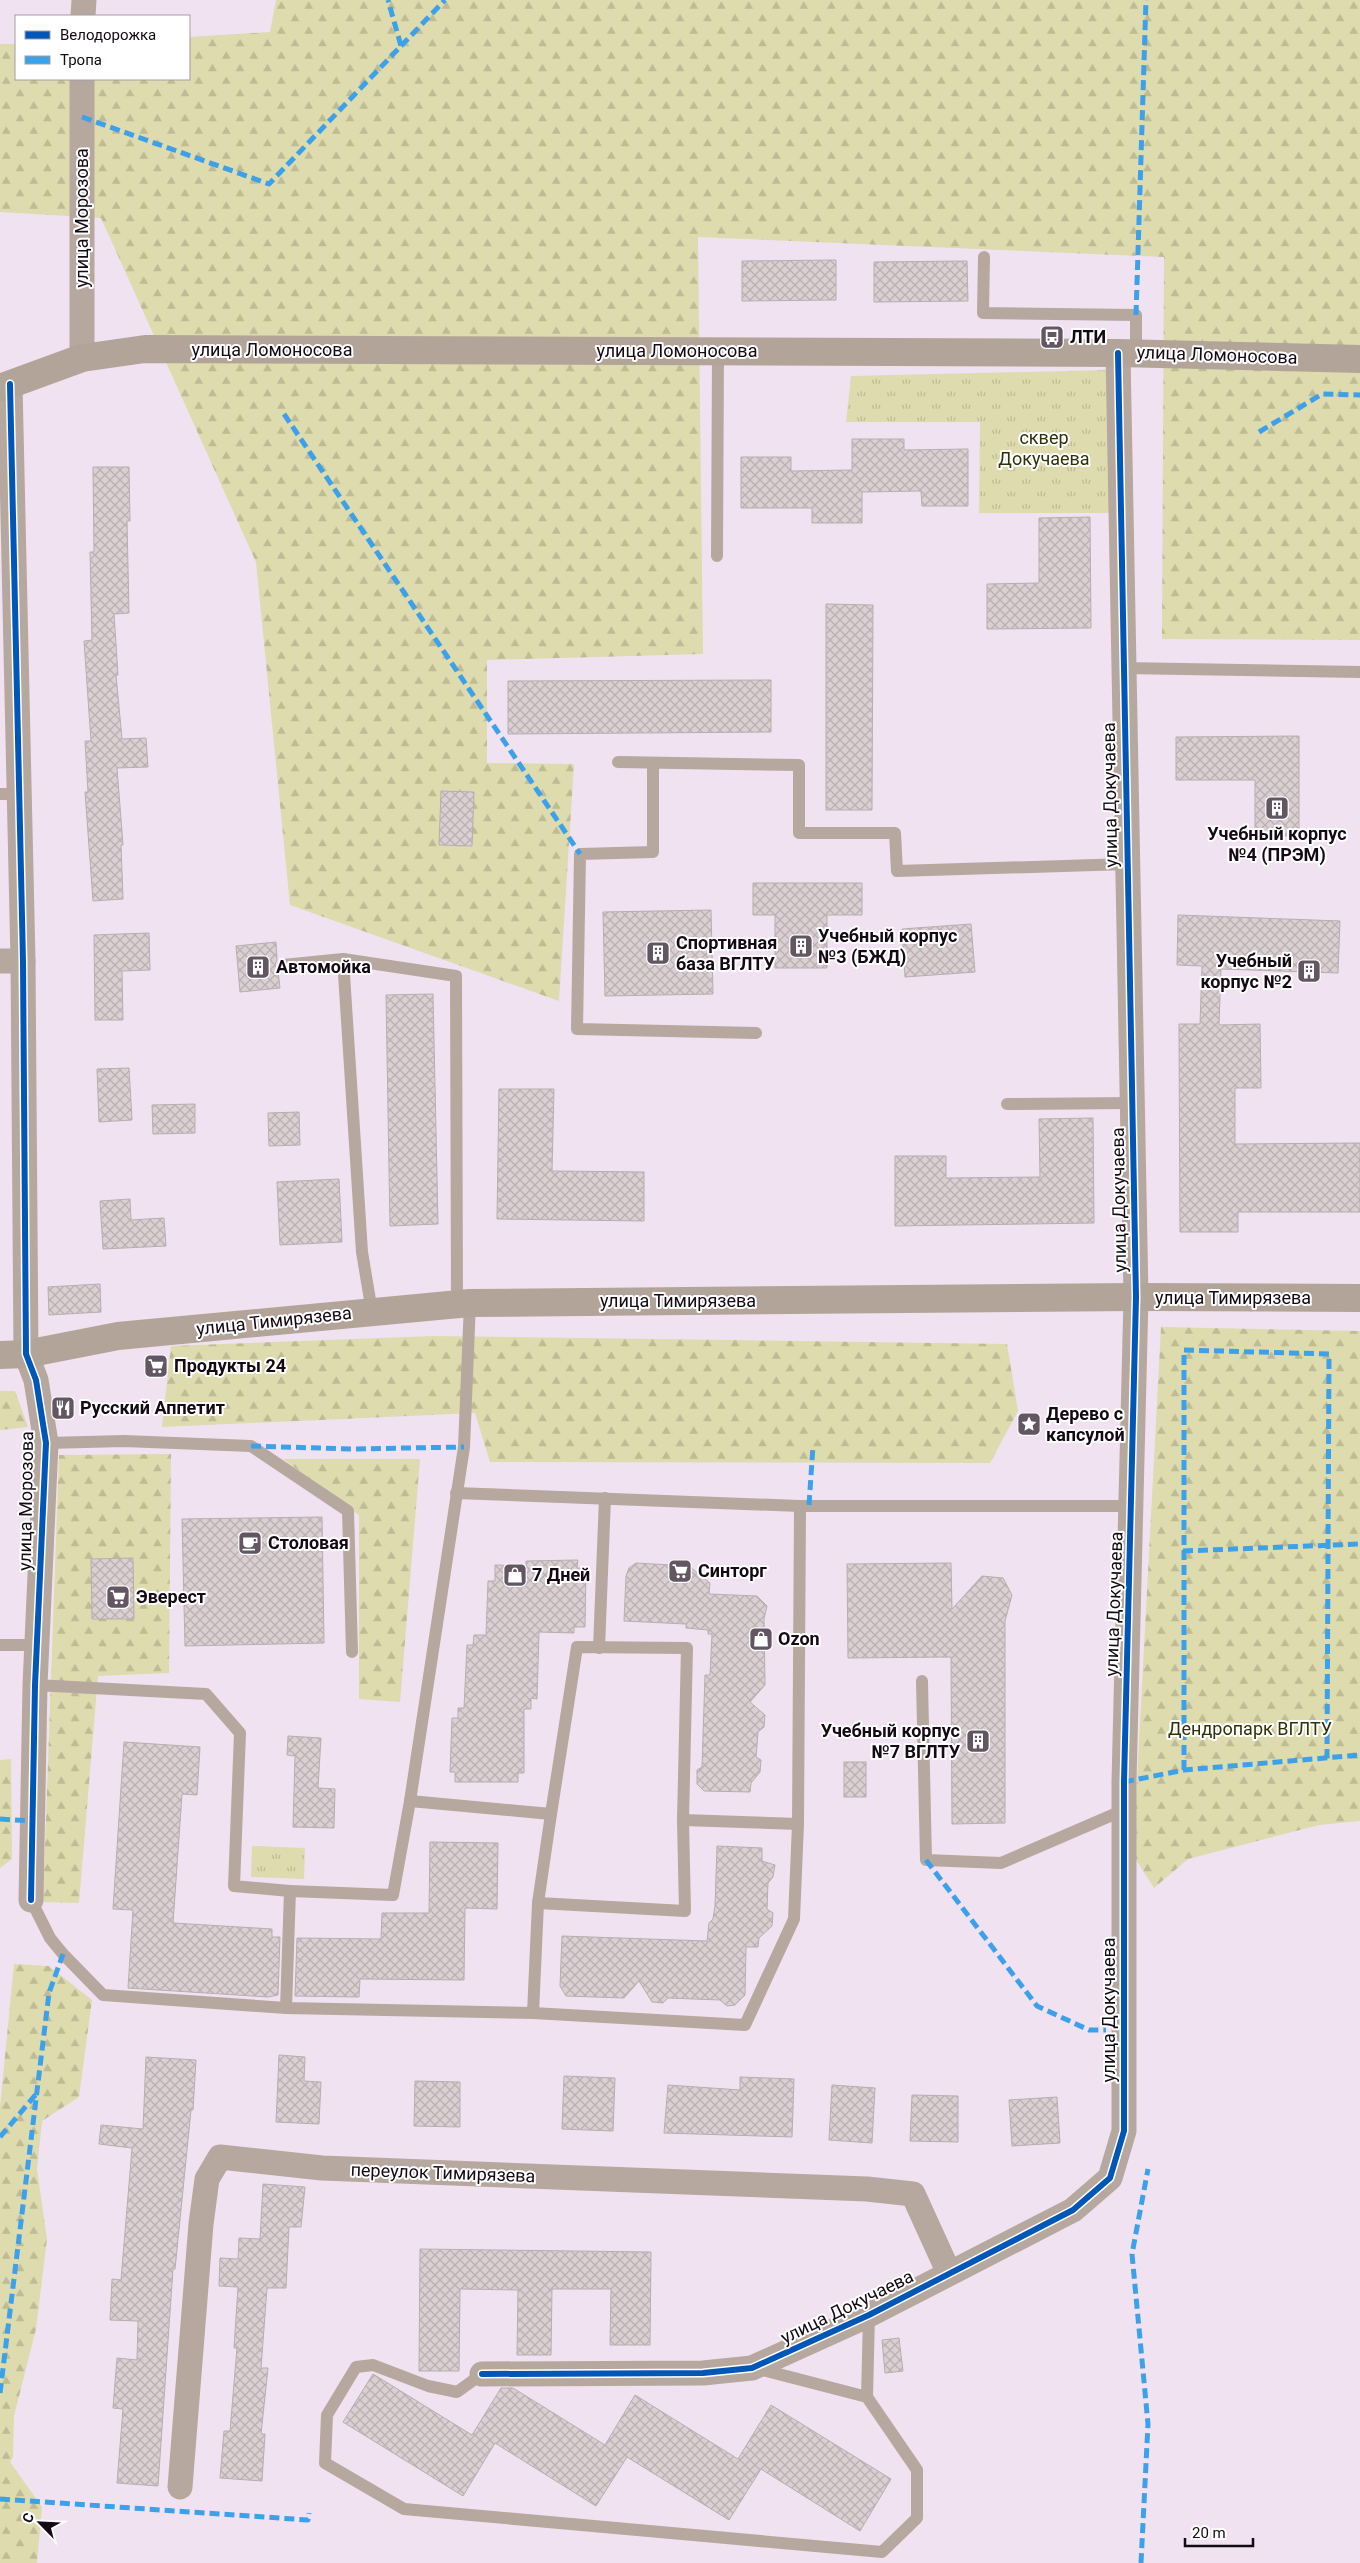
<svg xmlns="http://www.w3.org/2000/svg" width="1360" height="2563" font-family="Roboto,sans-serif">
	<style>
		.grass { fill: url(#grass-tufts) }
		.forest { fill: url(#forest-firs) }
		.building { fill: url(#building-cross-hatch); stroke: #b8adaf }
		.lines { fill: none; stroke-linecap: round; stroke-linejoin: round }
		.lane { stroke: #b6a89f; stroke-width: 12 }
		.street { stroke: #b6a89f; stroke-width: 25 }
		.secondary { stroke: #b3a499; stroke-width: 28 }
		.quiet { stroke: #3da1ea; stroke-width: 5; stroke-dasharray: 10 5; stroke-linecap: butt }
		.cycleway-casing { stroke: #fff; stroke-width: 9 }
		.cycleway { stroke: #0057b8; stroke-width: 6 }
		.labels { text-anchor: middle; stroke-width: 4; stroke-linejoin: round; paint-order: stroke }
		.street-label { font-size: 18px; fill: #130a13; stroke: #fff }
		.poi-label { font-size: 18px; font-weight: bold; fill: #130a13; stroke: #fff; text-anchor: start }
		.park-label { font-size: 18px; fill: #2f3208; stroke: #fff }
	</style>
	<defs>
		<pattern id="grass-tufts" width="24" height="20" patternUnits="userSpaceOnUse" patternTransform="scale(1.25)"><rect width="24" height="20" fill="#dedbae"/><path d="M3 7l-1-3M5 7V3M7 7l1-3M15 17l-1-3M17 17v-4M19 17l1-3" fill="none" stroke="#bebb95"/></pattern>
		<pattern id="forest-firs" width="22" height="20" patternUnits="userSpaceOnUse" patternTransform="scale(1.25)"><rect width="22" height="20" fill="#dedbae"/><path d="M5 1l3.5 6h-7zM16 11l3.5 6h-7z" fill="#bebb95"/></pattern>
		<pattern id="building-cross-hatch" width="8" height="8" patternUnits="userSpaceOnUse" patternTransform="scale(1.25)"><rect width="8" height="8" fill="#dacfd1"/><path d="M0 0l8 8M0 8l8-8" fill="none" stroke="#bab0b3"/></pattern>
	</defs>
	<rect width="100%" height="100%" fill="#f1e2f1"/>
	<g class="grass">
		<path d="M1108,370L1110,513H979L980,422H846L851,376Z"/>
		<path d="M252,1846L305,1848L304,1879L251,1877Z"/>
	</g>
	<g class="forest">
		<path d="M276,0H1360V640L1162,639L1164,257L698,237L703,654L487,660V763L574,764L559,1001L290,905L256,562L101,218L0,212V44H16V79H189V37L270,32Z"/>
		<path d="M1161,1327L1360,1331V1821L1319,1825L1188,1859L1154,1888L1133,1855Z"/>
		<path d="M433,1336L1007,1344L1018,1411L990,1463L490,1462L475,1413L162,1427L171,1346Z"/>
		<path d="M0,1391H15L28,1427L0,1430Z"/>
		<path d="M171,1454L169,1673L98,1676L79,1903L43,1902L59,1455Z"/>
		<path d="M283,1459H420L400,1702L359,1699V1515Z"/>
		<path d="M11,1759L12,1859L0,1868V1760Z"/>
		<path d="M14,1964L49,1966L92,2000L79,2097L42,2121L37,2169L47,2239L36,2329L14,2416L13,2457L10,2462L42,2507L37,2563H0V2107Z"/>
	</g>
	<g class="building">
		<path d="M836,260V300L742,301V261Z"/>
		<path d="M967,261L968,301L874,302V262Z"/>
		<path d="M852,439H904V450L968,449V506H922L921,491L862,492V523H812V508H741V457H791V471L852,470Z"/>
		<path d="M93,467H129L130,521H127L129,613L114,614L118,675H116L122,739L146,738L148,767L117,768L123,845H121L123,899L93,901L85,792H88L85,741H91L84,641L92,640L90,552H94Z"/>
		<path d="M1090,517L1091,628L987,629V584L1039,583V518Z"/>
		<path d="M826,604L873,605L872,810H826Z"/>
		<path d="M771,680V732L508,734V681Z"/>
		<path d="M1299,736V836H1255V780H1176V737Z"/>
		<path d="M441,791L474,792L472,846L439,845Z"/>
		<path d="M753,883H862V915H827V968H775V915H753Z"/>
		<path d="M711,910L713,994L605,996L603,912Z"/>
		<path d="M1178,915L1340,921L1338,973L1221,969L1219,1025L1260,1024L1261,1088H1235V1144L1360,1143V1212H1238V1232H1180L1179,1024H1200L1202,966L1177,965Z"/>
		<path d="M971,924L975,972L905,977L902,929Z"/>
		<path d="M149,933L150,970L122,971L123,1020H95L94,935Z"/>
		<path d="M276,942L277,960L275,965L278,971L280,988L240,992L236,946Z"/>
		<path d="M433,994L438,1224L390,1226L386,995Z"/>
		<path d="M129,1068L132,1120L99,1122L97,1069Z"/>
		<path d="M499,1089H554L552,1171L644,1172V1221L497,1219Z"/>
		<path d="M195,1104V1133L153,1134L152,1105Z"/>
		<path d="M299,1112L300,1145L269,1146L268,1113Z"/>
		<path d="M1093,1118L1094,1223L895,1226V1156H946V1178L1040,1177L1039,1119Z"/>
		<path d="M339,1179L342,1242L280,1245L277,1182Z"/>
		<path d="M130,1199L131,1220L164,1218L166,1246L103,1249L100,1201Z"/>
		<path d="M100,1284L101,1312L49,1315L48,1287Z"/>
		<path d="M322,1517L324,1643L185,1646L182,1519Z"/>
		<path d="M133,1558L134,1619H92L91,1559Z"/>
		<path d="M578,1560L577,1568H586L585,1627H574V1633L539,1632L537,1699L531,1698V1709H524V1773H518V1782H455V1772H450L452,1718H458V1708H464L467,1645H473L474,1635H486L488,1581H495V1565L526,1566V1561Z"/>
		<path d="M636,1563L689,1566L710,1583L709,1594L757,1596L767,1606L764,1619L765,1685L750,1702L765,1715L764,1727L758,1732L756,1757L761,1760L760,1772L751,1783L750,1792L704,1791L697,1784V1770L702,1767L705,1675H710L712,1634H708V1630L686,1628V1624L624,1621L626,1576L629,1568Z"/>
		<path d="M951,1563L952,1609L982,1576L1003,1578L1012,1595L1005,1621V1823L952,1824L951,1657L848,1658L847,1564Z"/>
		<path d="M288,1736L321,1738L318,1788L335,1789L334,1828L293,1827L295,1756L287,1755Z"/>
		<path d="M124,1742L200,1747L197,1795L182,1794L173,1923L272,1929V1937H280L278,1995L268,1997L128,1988L133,1910L113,1909Z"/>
		<rect x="844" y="1762" width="22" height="35"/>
		<path d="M430,1842L498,1843L497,1909L465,1908L464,1980L360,1979L359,1997L295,1996L297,1938L381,1939L382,1913H429Z"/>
		<path d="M717,1846L762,1848V1861L775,1865L773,1877L768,1883L767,1909L773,1913L772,1926L759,1938L758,1947H746L745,1995L735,2005L727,2006L720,2000L668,1998L663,2003L652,2002L639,1981L624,1998L566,1996L560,1986L562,1936L707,1941L709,1923L713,1919L715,1906Z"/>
		<path d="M279,2055L305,2057L304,2081L321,2082L319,2124L276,2122Z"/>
		<path d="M146,2057L196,2060L193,2110H191L175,2269H173L158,2486L117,2483L123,2409L113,2408L117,2358L137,2360L138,2321L110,2320L112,2279L121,2280L132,2148L99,2144L101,2125L143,2129Z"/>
		<path d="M564,2076L615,2078L613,2131L562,2129Z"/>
		<path d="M740,2077L794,2079L792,2137L664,2133L668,2085L740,2090Z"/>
		<path d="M415,2081L460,2082V2127L414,2126Z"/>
		<path d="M832,2085L875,2088L872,2143L829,2140Z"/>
		<path d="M912,2095L958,2096V2142L910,2141Z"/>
		<path d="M1057,2097L1060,2143L1012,2146L1009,2100Z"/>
		<path d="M263,2184L305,2187L301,2227H289L286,2288H267L261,2368H268L261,2434H265L262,2481L220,2478L224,2431H230L237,2348H234L238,2287L219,2286L220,2258L238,2259L239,2238L260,2239Z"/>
		<path d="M420,2249L651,2252L650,2345H610L611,2289H552L551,2355H517L518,2290L460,2289L459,2371H419Z"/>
		<path d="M899,2338L903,2371L885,2373L882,2340Z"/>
		<path d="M373,2374L472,2435L501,2388H513L605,2445L635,2395L738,2459L771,2405L891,2479L860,2531L761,2469L729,2520L627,2457L596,2506L495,2443L463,2496L343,2422Z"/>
	</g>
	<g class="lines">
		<g class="lane">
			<path d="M984,257L983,313L1136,315V353"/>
			<path d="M717,556L718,352"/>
			<path d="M1123,668L1360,672"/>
			<path d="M618,762L799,765V833H895L897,871L1127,864"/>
			<path d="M653,763V852L580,854L577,1029L756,1033"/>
			<path d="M0,794H19"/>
			<path d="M343,959L456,976L457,1304"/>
			<path d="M283,965L343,959L362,1252L372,1312"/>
			<path d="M1007,1104L1131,1103"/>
			<path d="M46,1443L124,1441L251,1446L348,1511L352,1652"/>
			<path d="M456,1493L800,1506H1132"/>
			<path d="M0,1645H37"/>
			<path d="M599,1648L605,1498"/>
			<path d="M922,1681L926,1860L1001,1863L1124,1810"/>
			<path d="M35,1685L206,1694L240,1733L234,1886L290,1891"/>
			<path d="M410,1801L551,1814L577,1647L687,1648L683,1820L798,1824L800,1506"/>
			<path d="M31,1900L50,1938L63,1954L103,1995L286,2008L533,2013L538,1903L551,1814"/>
			<path d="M538,1903L685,1911L683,1820"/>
			<path d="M286,2008L290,1891L393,1895L410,1801L464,1447L470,1303"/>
			<path d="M533,2013L745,2025L794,1919L798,1824"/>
			<path d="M755,2368L867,2397"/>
			<path d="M482,2374L457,2392L428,2386L373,2365L356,2367L327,2415L325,2463L404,2509L882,2552L917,2518V2470L867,2397L869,2315"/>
		</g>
		<g class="street">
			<path d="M83,16L84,0"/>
			<path d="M82,358V79"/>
			<path d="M10,384L23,961L26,1354L36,1380L46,1443L35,1685L31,1900"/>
			<path d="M0,961H23"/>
			<path d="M482,2374L703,2373L752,2368L869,2315L1073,2210L1110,2178L1124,2131V1782L1136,1297L1118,353"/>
			<path d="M180,2487L201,2224L207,2179L220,2157L322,2168L867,2189L913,2194L949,2273"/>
		</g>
		<g class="secondary">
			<path d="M0,388L82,358L145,349L1118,353L1360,359"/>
			<path d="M0,1355L26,1354L118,1336L470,1303L1136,1297L1360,1298"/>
		</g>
		<g class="quiet">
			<path d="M401,46L445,0"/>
			<path d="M82,117L269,184L401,46L388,0"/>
			<path d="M1136,315L1146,0"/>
			<path d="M284,414L580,854"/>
			<path d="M1259,432L1322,394L1360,395"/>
			<path d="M251,1446L351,1449L464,1447"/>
			<path d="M809,1505L813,1446"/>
			<path d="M1183,1551L1360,1544"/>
			<path d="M1184,1770V1350L1329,1354L1327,1758"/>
			<path d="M1124,1782L1184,1770L1360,1755"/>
			<path d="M0,1819L31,1821"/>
			<path d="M926,1860L1037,2006L1089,2030H1106"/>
			<path d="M0,2137L37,2093"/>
			<path d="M0,2393L49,1993L63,1954"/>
			<path d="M0,2499L308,2520L309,2513"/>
			<path d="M1141,2563L1148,2424L1132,2254L1148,2169"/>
		</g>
		<g class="cycleway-casing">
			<g id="cycleway">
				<path d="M10,384L23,961L26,1354L36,1380L46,1443L35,1685L31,1900"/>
				<path d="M482,2374L703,2373L752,2368L869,2315L1073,2210L1110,2178L1124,2131V1782L1136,1297L1118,353"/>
			</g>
		</g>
		<use href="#cycleway" class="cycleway"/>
	</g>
	<defs>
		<g id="bus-square" transform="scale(1.25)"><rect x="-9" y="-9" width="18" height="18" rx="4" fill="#615661" stroke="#fff"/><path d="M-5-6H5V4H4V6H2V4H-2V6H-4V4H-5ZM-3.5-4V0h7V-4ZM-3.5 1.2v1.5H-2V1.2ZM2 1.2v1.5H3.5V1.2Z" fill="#fff"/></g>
		<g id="building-square" transform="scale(1.25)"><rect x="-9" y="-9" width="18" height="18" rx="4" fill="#615661" stroke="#fff"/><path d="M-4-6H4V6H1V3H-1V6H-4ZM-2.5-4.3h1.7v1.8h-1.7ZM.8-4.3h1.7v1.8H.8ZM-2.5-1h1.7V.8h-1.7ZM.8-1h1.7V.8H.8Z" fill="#fff"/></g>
		<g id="supermarket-square" transform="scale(1.25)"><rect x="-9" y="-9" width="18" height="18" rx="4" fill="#615661" stroke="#fff"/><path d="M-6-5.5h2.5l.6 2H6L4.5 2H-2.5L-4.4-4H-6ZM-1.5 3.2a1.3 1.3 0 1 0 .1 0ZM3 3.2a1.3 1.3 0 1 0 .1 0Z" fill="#fff"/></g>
		<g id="restaurant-square" transform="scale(1.25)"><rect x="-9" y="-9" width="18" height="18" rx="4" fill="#615661" stroke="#fff"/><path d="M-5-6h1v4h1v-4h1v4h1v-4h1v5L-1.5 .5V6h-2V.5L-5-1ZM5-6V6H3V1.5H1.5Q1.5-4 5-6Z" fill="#fff"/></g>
		<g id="sight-square" transform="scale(1.25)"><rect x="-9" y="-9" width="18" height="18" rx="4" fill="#615661" stroke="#fff"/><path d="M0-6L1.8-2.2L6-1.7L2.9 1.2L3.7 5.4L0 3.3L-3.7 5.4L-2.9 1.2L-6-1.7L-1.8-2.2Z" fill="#fff"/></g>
		<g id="cafe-square" transform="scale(1.25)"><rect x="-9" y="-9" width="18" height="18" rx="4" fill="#615661" stroke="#fff"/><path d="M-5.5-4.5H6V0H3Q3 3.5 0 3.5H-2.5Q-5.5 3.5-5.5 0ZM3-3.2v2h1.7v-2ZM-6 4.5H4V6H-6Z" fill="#fff"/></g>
		<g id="shop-square" transform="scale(1.25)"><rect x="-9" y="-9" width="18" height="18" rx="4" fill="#615661" stroke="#fff"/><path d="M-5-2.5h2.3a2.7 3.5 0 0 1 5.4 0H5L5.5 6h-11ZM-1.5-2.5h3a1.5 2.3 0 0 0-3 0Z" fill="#fff"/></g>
	</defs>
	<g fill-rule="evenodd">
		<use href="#bus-square" x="1052" y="337"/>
		<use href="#building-square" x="1277" y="808"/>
		<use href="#building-square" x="801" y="946"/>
		<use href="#building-square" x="658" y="953"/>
		<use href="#building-square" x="258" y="967"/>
		<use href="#building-square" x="1309" y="971"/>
		<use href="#supermarket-square" x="156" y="1366"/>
		<use href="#restaurant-square" x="63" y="1408"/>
		<use href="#sight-square" x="1029" y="1424"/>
		<use href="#cafe-square" x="250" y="1543"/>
		<use href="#supermarket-square" x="680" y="1571"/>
		<use href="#shop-square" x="515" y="1575"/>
		<use href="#supermarket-square" x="118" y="1597"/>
		<use href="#shop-square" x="761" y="1639"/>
		<use href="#building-square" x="978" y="1741"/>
	</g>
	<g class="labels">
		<g class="street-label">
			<text transform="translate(82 218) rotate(-90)" y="6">улица Морозова</text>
			<text x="272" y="356">улица Ломоносова</text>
			<text x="677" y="357">улица Ломоносова</text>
			<text transform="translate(1217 355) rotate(2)" y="6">улица Ломоносова</text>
			<text transform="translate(1110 795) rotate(-91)" y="6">улица Докучаева</text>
			<text transform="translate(1119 1200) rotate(-91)" y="6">улица Докучаева</text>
			<text x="1233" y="1304">улица Тимирязева</text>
			<text x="678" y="1307">улица Тимирязева</text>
			<text transform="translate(274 1321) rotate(-6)" y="6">улица Тимирязева</text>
			<text transform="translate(26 1501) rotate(-89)" y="6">улица Морозова</text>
			<text transform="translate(1114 1604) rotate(-88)" y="6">улица Докучаева</text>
			<text transform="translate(1109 2010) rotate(-90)" y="6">улица Докучаева</text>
			<text transform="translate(443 2173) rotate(2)" y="6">переулок Тимирязева</text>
			<text transform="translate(847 2307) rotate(-26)" y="6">улица Докучаева</text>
		</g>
		<g class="poi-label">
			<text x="1070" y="343">ЛТИ</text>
			<text x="1277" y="840" text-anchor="middle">Учебный корпус<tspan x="1277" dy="21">№4 (ПРЭМ)</tspan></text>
			<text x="818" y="942">Учебный корпус<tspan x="818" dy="21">№3 (БЖД)</tspan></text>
			<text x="676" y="949">Спортивная<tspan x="676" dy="21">база ВГЛТУ</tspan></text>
			<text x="1292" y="967" text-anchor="end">Учебный<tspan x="1292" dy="21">корпус №2</tspan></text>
			<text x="276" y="973">Автомойка</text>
			<text x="174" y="1372">Продукты 24</text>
			<text x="80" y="1414">Русский Аппетит</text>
			<text x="1046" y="1420">Дерево с<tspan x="1046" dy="21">капсулой</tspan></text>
			<text x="268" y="1549">Столовая</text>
			<text x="698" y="1577">Синторг</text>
			<text x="532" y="1581">7 Дней</text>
			<text x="136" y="1603">Эверест</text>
			<text x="778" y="1645">Ozon</text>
			<text x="960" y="1737" text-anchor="end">Учебный корпус<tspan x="960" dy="21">№7 ВГЛТУ</tspan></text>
		</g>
		<g class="park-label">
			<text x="1044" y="444">сквер<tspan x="1044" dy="21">Докучаева</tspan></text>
			<text x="1250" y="1735">Дендропарк ВГЛТУ</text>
		</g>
	</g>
	<rect x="15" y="15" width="175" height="65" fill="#ffffff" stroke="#a19da1"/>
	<rect x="25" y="31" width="25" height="8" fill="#0057b8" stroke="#a19da1"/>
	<text x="60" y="40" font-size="15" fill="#130a13">Велодорожка</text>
	<rect x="25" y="56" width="25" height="8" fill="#3da1ea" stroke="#a19da1"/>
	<text x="60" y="65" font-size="15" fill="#130a13">Тропа</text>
	<g transform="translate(40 2523) rotate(294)" stroke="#ffffff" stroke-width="4" paint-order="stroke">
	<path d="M0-4L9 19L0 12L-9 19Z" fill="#130a13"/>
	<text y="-8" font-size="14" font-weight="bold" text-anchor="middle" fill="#130a13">С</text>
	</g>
	<path d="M1185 2538v8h68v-8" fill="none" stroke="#130a13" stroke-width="2.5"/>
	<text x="1192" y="2538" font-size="15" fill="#130a13" stroke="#ffffff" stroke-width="4" paint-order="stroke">20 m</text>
</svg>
